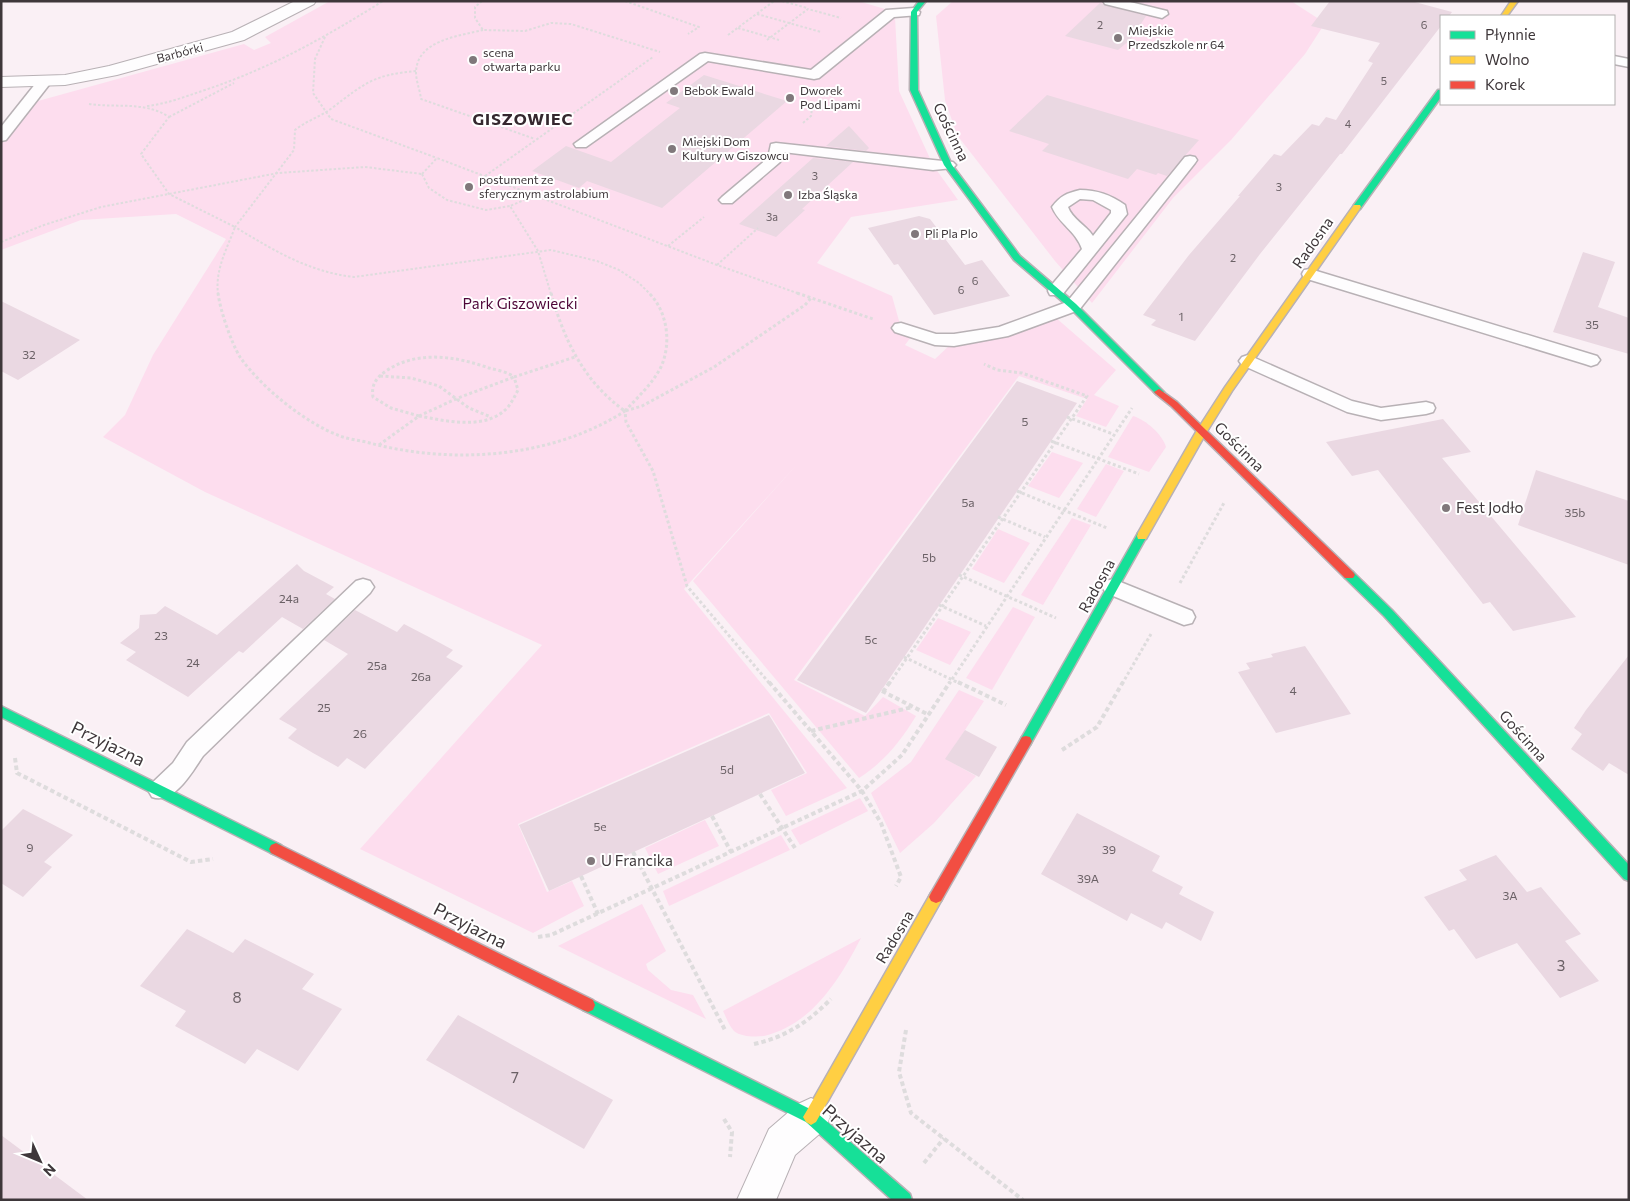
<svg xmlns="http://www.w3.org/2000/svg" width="1630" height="1201" font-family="Commissioner,sans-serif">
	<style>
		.green { fill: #fdddee }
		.building { fill: #ead8e2 }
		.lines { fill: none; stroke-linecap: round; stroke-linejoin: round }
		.lane-casing { stroke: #b8b1b5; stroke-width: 3 }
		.street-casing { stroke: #b8b1b5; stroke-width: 2 }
		.fast-casing { stroke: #b8b1b5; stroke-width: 3 }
		.slow-casing { stroke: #b8b1b5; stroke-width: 3 }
		.jam-casing { stroke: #b8b1b5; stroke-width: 3 }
		.path-far2 { stroke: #dedcdd; stroke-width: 2; stroke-dasharray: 2.5 2; stroke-linecap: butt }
		.path-far1 { stroke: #dedcdd; stroke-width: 3; stroke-dasharray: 3 2.5; stroke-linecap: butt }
		.path { stroke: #dedcdd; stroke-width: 4; stroke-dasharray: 4.5 3; stroke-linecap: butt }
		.lane { fill: #fefdfe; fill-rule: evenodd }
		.street { fill: #fefdfe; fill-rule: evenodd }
		.fast { fill: #16e098; fill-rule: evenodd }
		.slow { fill: #ffcf43; fill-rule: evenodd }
		.jam { fill: #f24e42; fill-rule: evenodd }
		.poi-dot { fill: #80787b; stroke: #fff; stroke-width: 2 }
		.labels { text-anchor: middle; stroke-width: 4; stroke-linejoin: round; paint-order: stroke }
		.far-number-label { font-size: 11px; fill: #6b6166 }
		.far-poi-label { font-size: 12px; fill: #3e373a; stroke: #fff; text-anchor: start }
		.far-street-label { font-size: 12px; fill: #3e373a; stroke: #fff }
		.number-label { font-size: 12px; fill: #6b6166 }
		.street-label { font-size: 15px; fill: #3e373a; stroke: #fff }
		.park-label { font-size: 15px; fill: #4e0638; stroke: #fff }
		.poi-label { font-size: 15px; fill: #3e373a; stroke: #fff; text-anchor: start }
		.near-number-label { font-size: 15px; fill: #6b6166 }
		.far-district-label { font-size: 16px; font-weight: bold; letter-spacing: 1px; fill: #35282f; stroke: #fff }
		.near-street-label { font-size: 18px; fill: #3e373a; stroke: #fff }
	</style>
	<rect width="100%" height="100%" fill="#faf0f5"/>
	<g class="green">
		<path d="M330,1H858L885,9L895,17L899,91L933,165L958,200L851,217L817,263L892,296L901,328L898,333L911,337L905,345L935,359L950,345L1055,317L1116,370L1094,395L1119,406L1106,427L1076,416L1087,399L1019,376L794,680L865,716L883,697L916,716C900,742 885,761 859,778L693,581L800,461L684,589L847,788L786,816L771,790L807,773L769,713L518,824L547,892L572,881L584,906L533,933L360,849L542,645L205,492L103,437L125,415L153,355L226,239L176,214L81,220L1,250V143L38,101L244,44L254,50L271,43L265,37Z"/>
		<path d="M953,1H1291L1325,23L1305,54L1231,140L1173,198L1092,303L1055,261L957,135L945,100L936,16Z"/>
		<path d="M1133,416C1146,420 1162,434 1166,447L1149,472L1108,457Z"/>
		<path d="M1052,452L1083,463L1059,498L1028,486Z"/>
		<path d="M1106,464L1124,471L1096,517L1077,509Z"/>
		<path d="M1072,518L1091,525L1043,605L1021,595Z"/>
		<path d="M998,529L1030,543L1004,583L972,569Z"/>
		<path d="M1013,607L1035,617L992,690L966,678Z"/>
		<path d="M938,618L971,632L950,665L916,650Z"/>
		<path d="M959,690L984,701L946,759L976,776L934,823L900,853L871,793L911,762Z"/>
		<path d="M860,798L868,811L800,845L791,830Z"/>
		<path d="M705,820L719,846L658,874L645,848Z"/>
		<path d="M781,835L790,850L669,906L663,891Z"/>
		<path d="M642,904L666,951L646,964L648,970L671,990L693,995L706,1019L558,946Z"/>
		<path d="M861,938C839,980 813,1024 764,1036C755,1037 741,1037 734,1031C729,1026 726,1017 723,1011Z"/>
	</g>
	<g class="building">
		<path d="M1330,1H1411L1452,12L1449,16H1441V26L1342,154H1340L1260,254L1195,341L1151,325L1156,320L1143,315L1189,255L1240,196H1238L1274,154L1281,156L1312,124L1319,126L1326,117L1336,120L1373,63L1368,61L1380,43L1311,26Z"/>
		<path d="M1100,3L1146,16L1131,39L1118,50L1065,36Z"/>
		<path d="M704,75L787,101L662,208L587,181L579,188L532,171L566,146L611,162L680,108L666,103Z"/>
		<path d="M1047,95L1199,140L1167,176L1158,173L1156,175L1137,169L1128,179L1042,151L1049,144L1009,131Z"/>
		<path d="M849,126L869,148L866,151L826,146Z"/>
		<path d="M813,158L853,162L802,209L805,210L776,237L739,224Z"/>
		<path d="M919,216L930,219L965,265L982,260L1010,296L934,315L898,264L894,265L868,228Z"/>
		<path d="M1583,252L1615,262L1598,307L1629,318V354L1553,332Z"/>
		<path d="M1,301L80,340L18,380L1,371Z"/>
		<path d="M1017,381L1077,403L866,713L797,680Z"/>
		<path d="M1443,419L1471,452L1442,458L1576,617L1513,631L1490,602L1483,604L1378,470L1352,476L1326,442Z"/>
		<path d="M1536,470L1629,501V565L1518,525Z"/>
		<path d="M297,564L304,571L334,587L326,594L335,599L303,629L282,617L243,653L239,651L188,697L126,660L136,652L120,643L139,628L140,615L156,614L165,606L217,635Z"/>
		<path d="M355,610L397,632L404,624L429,637L453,650L446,657L463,666L365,769L347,758L338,767L313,753L288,738L297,729L279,719L348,654L324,640Z"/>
		<path d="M1305,646L1351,714L1276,733L1238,672L1250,669L1246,663L1273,657L1271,654Z"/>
		<path d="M1629,655V775L1609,763L1603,771L1571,749L1582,734L1574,728L1586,710Z"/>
		<path d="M769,715L805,773L549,891L519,825Z"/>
		<path d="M965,730L997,747L979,777L945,759Z"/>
		<path d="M23,809L73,835L44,862L52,867L23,897L1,883V831Z"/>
		<path d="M1077,813L1160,856L1152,871L1183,887L1179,894L1214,912L1201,941L1166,922L1162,929L1131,913L1127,921L1041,874Z"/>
		<path d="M1496,855L1527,892L1541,887L1581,934L1565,941L1599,981L1560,998L1517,943L1476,959L1454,929L1449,931L1424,897L1467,880L1459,870Z"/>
		<path d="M187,929L233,953L245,939L314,974L302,989L342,1009L298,1071L257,1049L245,1064L175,1026L186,1011L140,986Z"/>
		<path d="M458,1015L613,1100L584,1149L426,1060Z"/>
		<path d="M1,1135L88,1200H1Z"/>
	</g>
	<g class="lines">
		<g class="lane-casing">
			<g id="lane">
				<path d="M1103,1H1126L1167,11L1168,14L1162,18L1105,4Z"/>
				<path d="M914,8L920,12L919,15L894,17L819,78L814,79L708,61L586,147H576L574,144L700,54L705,53L811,70L886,10Z"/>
				<path d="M1614,56L1629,59V67L1614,64Z"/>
				<path d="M45,77L52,81L6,140L1,141V127L40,78Z"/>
				<path d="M776,143L933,160L953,162L956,165L953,168L933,170L783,152L780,162L732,203H722L719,200L722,197L768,158L771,144Z"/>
				<path d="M1190,156L1195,157L1197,160L1195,163L1079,310L1008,336L954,346L935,345L895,332L892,328L895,324L901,323L936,334H954L999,327L1067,302L1185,157Z"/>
				<path d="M1080,190C1097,190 1111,195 1125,205L1127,214L1062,295H1050L1048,291L1050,287L1082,249C1076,231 1059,224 1052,207C1060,196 1067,193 1080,190ZM1080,199L1093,200L1111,210V213L1093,236C1086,225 1072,219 1068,207Z"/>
				<path d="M1310,269L1597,356L1600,360L1597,364L1591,366L1585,364L1304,278L1302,274L1304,270Z"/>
				<path d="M1248,355L1352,401L1381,408L1426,402L1433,404L1435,408L1433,412L1426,414L1381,420L1347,412L1242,365L1239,361L1242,357Z"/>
				<path d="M363,579L370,581L374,587L370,593L203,756C192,772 174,805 152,797L148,790L152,783L173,763L187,742L356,581Z"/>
				<path d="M1113,579L1192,611L1195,617L1192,623L1184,625L1106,593L1102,587L1106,581Z"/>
			</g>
		</g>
		<g class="street-casing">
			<g id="street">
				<path d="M295,1H316L314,4L244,40L117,75L65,85L1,87V77L65,75L109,66L232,32Z"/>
				<path d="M811,1098L824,1104L830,1117L824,1130L795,1155L776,1200H737L769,1129L798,1104Z"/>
			</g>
		</g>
		<g class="fast-casing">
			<g id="fast">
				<path d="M919,1H926L917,12L918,90L952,165L1020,256L1076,304L1164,392L1162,394H1156L1070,308L1014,260L944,165L910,90L911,12Z"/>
				<path d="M1438,90H1441V97L1360,209H1354V205Z"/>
				<path d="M1142,532L1147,536L1030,745L1026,746L1022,745L1020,741L1022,737L1138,533Z"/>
				<path d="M1349,571L1353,572L1392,610L1629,865V881L1624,879L1384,616L1345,578L1343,575L1345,572Z"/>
				<path d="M1,706L281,845L283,849L281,853L276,855L271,853L1,717Z"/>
				<path d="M588,998L816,1112L910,1194L912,1200H892L806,1122L583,1010L581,1005L583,1000Z"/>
			</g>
		</g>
		<g class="slow-casing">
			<g id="slow">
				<path d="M1511,1H1518L1507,16H1501Z"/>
				<path d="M1354,205H1360L1361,207L1232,391L1206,433L1146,539H1138L1137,536L1138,533L1196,432L1225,387Z"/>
				<path d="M936,891L941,893L943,897L941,901L816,1122L811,1125L806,1122L803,1117L806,1112L931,893Z"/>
			</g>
		</g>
		<g class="jam-casing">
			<g id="jam">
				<path d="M1159,389L1177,402L1353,572L1355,575L1353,578H1345L1171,406L1156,394L1154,392Z"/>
				<path d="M1026,736L1030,737L1032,741L1030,745L941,901L936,903L931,901L929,897L931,893L1022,737Z"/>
				<path d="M276,843L593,1000L595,1005L593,1010L588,1012L583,1010L271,853L269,849L271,845Z"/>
			</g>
		</g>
		<g class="path-far2">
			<path d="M482,1L475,7V18L483,30L525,31L551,23L571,24L660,52"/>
			<path d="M625,1L699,27L688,34"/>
			<path d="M782,1L807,8"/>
			<path d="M757,14L821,32"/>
			<path d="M738,28L779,40"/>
			<path d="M483,30C459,36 417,40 416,72C416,81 420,90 421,99L535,139"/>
			<path d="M728,35L774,1"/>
			<path d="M325,37L315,59L313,93L331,119L437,158"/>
			<path d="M767,40L808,9L841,18"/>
			<path d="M416,71C373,75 365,83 332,108C320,117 306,121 295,130L294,150L235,227C273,250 309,272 354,277L551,250L597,261L619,270L639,283L650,294"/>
			<path d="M89,104C116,108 145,101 169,117L141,154L169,194L235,227C227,249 215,269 218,294"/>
			<path d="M147,106C166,104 184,97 202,91C269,69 324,38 383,1"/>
			<path d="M169,117L234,83"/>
			<path d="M803,123L811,116L813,101"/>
			<path d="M422,174L437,158L717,265L800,294"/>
			<path d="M422,174L429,188L447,200L486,210L510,206"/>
			<path d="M485,176L653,57"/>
			<path d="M534,196L510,206L538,251L551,294"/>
			<path d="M1,242L44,225L101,207L278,173L365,167L422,174"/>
			<path d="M668,246L704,217"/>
			<path d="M717,265L758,228"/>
		</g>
		<g class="path-far1">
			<path d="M218,293C220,310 231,342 240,357C261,387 305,423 340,436C348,439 357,440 366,442C449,465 551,459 625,411L626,422L653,471L687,586L770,684"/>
			<path d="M551,293C564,340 584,382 625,411L642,406L714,367L805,305L811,298"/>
			<path d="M797,293L873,319"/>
			<path d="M380,376L411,378L439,386L469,408L491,417"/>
			<path d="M514,377L575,357"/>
			<path d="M625,411C637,398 651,385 660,369C672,345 668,312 649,293"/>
			<path d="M419,416C446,421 487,431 508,407C512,402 515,396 518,390L514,377"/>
			<path d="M419,416L391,408L373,397C371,385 376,378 386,371C417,350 455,356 489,368C497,370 508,372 514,377"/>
			<path d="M419,416L458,398L514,377"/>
			<path d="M1067,417L1113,434"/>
			<path d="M1051,441L1139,474"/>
			<path d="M379,445L419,416"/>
			<path d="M1017,491L1107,528"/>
			<path d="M998,517L1045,537"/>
			<path d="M959,575L1056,618"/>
			<path d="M1180,583L1225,501"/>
			<path d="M939,605L986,626"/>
			<path d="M904,657L961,684"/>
			<path d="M889,684L1087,396L1022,373L997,370L984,364"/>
			<path d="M949,684L1132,408"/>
			<path d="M1122,684L1151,634"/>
		</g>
		<g class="path">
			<path d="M769,682L862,791L881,823L901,877L896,886"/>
			<path d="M958,682L1006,705"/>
			<path d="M882,691L929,715"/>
			<path d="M883,692L890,682"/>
			<path d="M811,731L913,707"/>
			<path d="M1062,750L1097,727L1123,682"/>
			<path d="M15,758L17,773L191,862L213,859"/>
			<path d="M760,794L795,848"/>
			<path d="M712,816L731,852"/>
			<path d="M633,852L725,1030"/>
			<path d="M581,876L598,914"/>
			<path d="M538,937L551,935L862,791L902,755L950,682"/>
			<path d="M906,1030L899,1072L911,1113L1023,1200"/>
			<path d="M754,1044C786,1037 808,1022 831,999"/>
			<path d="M724,1119L732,1132L730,1157"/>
			<path d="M924,1163L944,1138"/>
		</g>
		<use href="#lane" class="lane"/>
		<use href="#street" class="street"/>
		<use href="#fast" class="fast"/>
		<use href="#slow" class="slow"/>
		<use href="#jam" class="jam"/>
	</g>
	<g class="poi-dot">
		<circle cx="1118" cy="38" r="5"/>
		<circle cx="473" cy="60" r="5"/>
		<circle cx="674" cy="91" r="5"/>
		<circle cx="790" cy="98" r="5"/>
		<circle cx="672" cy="149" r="5"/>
		<circle cx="469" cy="187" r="5"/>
		<circle cx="788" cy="195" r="5"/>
		<circle cx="915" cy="234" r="5"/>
		<circle cx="1446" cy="508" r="5"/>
		<circle cx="591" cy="861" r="5"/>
	</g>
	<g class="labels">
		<g class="far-number-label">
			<text x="1100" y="29">2</text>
			<text x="1424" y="29">6</text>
			<text x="1384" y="85">5</text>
			<text x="1348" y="128">4</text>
			<text x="815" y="180">3</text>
			<text x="1279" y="191">3</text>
			<text x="772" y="221">3a</text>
			<text x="1233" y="262">2</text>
			<text x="975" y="285">6</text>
			<text x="961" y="294">6</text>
		</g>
		<g class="far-poi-label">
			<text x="1128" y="35">Miejskie<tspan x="1128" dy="14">Przedszkole nr 64</tspan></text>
			<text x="483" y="57">scena<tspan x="483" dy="14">otwarta parku</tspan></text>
			<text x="684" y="95">Bebok Ewald</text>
			<text x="800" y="95">Dworek<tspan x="800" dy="14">Pod Lipami</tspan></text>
			<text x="682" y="146">Miejski Dom<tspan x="682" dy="14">Kultury w Giszowcu</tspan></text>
			<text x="479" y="184">postument ze<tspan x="479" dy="14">sferycznym astrolabium</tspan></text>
			<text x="798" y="199">Izba Śląska</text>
			<text x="925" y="238">Pli Pla Plo</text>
		</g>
		<g class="far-street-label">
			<text transform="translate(180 53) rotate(-15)" y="4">Barbórki</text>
		</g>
		<g class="number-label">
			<text x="1181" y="321">1</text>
			<text x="1592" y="329">35</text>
			<text x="29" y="359">32</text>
			<text x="1025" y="426">5</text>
			<text x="968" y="507">5a</text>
			<text x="1575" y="517">35b</text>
			<text x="929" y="562">5b</text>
			<text x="289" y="603">24a</text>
			<text x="161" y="640">23</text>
			<text x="871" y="644">5c</text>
			<text x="193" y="667">24</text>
			<text x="377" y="670">25a</text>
			<text x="421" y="681">26a</text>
			<text x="1293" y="695">4</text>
			<text x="324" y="712">25</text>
			<text x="360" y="738">26</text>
			<text x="727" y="774">5d</text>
			<text x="600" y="831">5e</text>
			<text x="30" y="852">9</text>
			<text x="1109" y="854">39</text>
			<text x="1088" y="883">39A</text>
			<text x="1510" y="900">3A</text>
		</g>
		<g class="street-label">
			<text transform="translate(951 132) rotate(64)" y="5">Gościnna</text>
			<text transform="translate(1313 243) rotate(-55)" y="5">Radosna</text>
			<text transform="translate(1239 447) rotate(45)" y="5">Gościnna</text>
			<text transform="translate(1097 586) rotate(-61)" y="5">Radosna</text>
			<text transform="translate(1523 736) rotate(48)" y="5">Gościnna</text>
			<text transform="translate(895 937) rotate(-59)" y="5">Radosna</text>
		</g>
		<g class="park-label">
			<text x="520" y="309">Park Giszowiecki</text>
		</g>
		<g class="poi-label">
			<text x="1456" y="513">Fest Jodło</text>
			<text x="601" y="866">U Francika</text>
		</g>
		<g class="near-number-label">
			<text x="1561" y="971">3</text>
			<text x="237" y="1003">8</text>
			<text x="515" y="1083">7</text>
		</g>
		<g class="far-district-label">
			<text x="523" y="125">GISZOWIEC</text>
		</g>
		<g class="near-street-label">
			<text transform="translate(108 744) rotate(26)" y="6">Przyjazna</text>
			<text transform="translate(470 926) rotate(27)" y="6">Przyjazna</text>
			<text transform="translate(855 1134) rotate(41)" y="6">Przyjazna</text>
		</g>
	</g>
	<rect width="1630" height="1201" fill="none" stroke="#3e373a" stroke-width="5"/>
	<rect x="1440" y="15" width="175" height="90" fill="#ffffff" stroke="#b2afb0"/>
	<rect x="1450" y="31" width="25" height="8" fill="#16e098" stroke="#b2afb0"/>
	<text x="1485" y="40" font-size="15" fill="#3e373a">Płynnie</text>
	<rect x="1450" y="56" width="25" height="8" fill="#ffcf43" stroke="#b2afb0"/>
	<text x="1485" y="65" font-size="15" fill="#3e373a">Wolno</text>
	<rect x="1450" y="81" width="25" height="8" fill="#f24e42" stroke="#b2afb0"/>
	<text x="1485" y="90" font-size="15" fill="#3e373a">Korek</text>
	<g transform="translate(40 1161) rotate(134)" stroke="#ffffff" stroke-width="4" paint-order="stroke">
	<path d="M0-4L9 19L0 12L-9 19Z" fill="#3e373a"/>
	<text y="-8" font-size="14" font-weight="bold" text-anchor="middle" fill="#3e373a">N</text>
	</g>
</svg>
